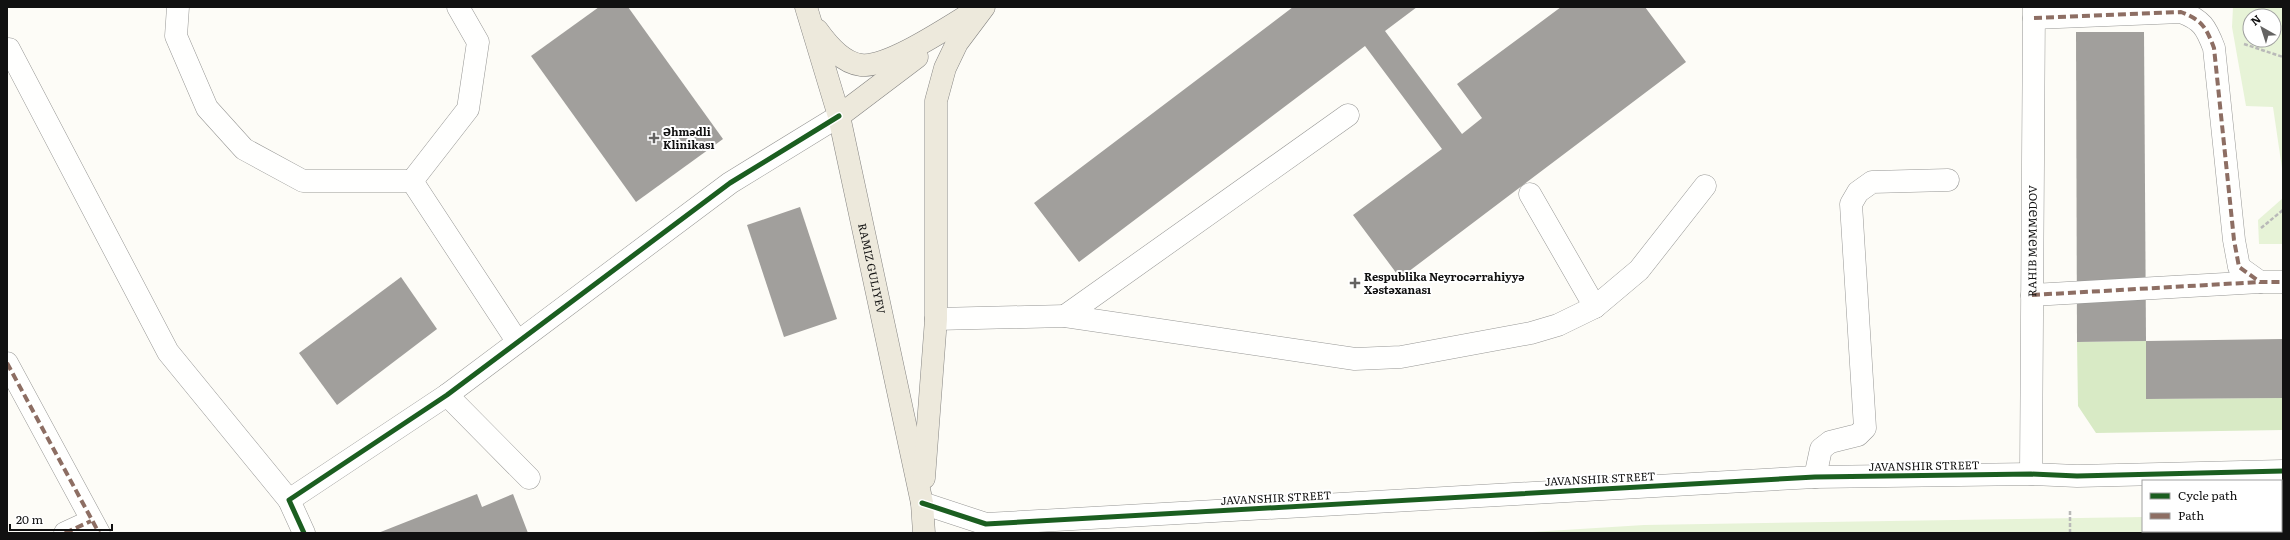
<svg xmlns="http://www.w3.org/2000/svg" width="2290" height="540" font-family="Literata,serif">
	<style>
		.green { fill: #e7f3d7; fill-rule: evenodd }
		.forest { fill: #d8eac5 }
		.building { fill: #a19f9c }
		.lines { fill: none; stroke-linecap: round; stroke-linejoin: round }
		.minor-casing { stroke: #979795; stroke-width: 23 }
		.major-casing { stroke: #858482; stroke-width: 23 }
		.path { stroke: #b9b9b8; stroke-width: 2.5; stroke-dasharray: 4 2; stroke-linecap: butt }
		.minor { stroke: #fffffe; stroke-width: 22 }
		.major { stroke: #ede9dc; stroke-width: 22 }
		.quiet { stroke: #8d6e63; stroke-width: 4; stroke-dasharray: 8 4; stroke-linecap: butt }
		.cycleway-casing { stroke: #fff; stroke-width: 8 }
		.cycleway { stroke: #1b5e20; stroke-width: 5 }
		.poi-dot { fill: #646362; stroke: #fff; stroke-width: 1.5 }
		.labels { text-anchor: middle; stroke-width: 4; stroke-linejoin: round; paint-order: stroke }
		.poi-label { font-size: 11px; font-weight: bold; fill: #111; stroke: #fff; text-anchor: start }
		.street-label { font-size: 11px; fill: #111; stroke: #fff }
	</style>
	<rect width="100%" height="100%" fill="#fdfcf7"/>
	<g class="green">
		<path d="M2233,7H2283V175L2273,107L2246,106L2232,27ZM2250,16H2274V40H2250Z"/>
		<path d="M2283,198V244H2259L2258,220Z"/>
		<path d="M2281,515H2283V533H1515L1644,525L2143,517V531H2281Z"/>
	</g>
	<path class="forest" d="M2146,341V399L2283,398V430L2096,433L2078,406L2077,342Z"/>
	<g class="building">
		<path d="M599,7H628L723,139L636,202L531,56Z"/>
		<path d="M1293,7H1417L1385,31L1462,134L1482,118L1457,84L1561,7H1645L1686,62L1400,278L1353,215L1442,149L1365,46L1079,262L1034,203Z"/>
		<path d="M2076,32H2144L2146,341L2077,342Z"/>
		<path d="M800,207L837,319L784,337L747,225Z"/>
		<path d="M401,277L437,329L337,405L299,353Z"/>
		<path d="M2283,339V398L2146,399V341Z"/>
		<path d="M477,494L482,507L513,494L528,533H378Z"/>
	</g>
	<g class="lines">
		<g class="minor-casing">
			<g id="minor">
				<path d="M178,7L176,36L207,108L244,149L303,181H412"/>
				<path d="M2034,18L2181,12C2202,20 2206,27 2214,48L2234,240L2239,267L2260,282H2283"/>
				<path d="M9,49L168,352L289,500"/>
				<path d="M412,181L468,109L478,42L458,7"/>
				<path d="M412,181L517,341"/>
				<path d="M1530,194L1595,307"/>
				<path d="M2032,295L2260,282"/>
				<path d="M1065,316L1348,115"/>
				<path d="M936,319L1065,316L1355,359L1401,357L1531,333L1558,325L1595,307L1639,270L1705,186"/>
				<path d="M7,363L99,533"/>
				<path d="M447,395L529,478"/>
				<path id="s1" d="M2031,474L2034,7"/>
				<path d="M1815,477L1821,449L1830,442L1858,435L1865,428L1851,204L1858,192L1872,182L1948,180"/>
				<path d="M922,503L986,524L1815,477L2031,474L2077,476L2283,471"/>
				<path d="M65,533L91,521"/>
				<path d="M304,533L289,500L447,395L730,183L839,116"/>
			</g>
		</g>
		<g class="major-casing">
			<g id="major">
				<path id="s2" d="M806,7L839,116L922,503L924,533"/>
				<path d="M817,30C827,44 842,63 861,65C889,68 951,25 978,9"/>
				<path d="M839,116L917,57"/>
				<path d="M924,478L936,319V101L945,68L957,43L984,7"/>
			</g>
		</g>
		<g class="path">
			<path d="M2244,44L2283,57"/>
			<path d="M2261,228L2283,210"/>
			<path d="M2070,533V509"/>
		</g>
		<use href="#minor" class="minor"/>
		<use href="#major" class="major"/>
		<g class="quiet">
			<path d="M2034,18L2181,12C2202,20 2206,27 2214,48L2234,240L2239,267L2260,282H2283"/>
			<path d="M2032,295L2260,282"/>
			<path d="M7,363L99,533"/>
			<path d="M65,533L91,521"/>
		</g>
		<g class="cycleway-casing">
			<g id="cycleway">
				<path d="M922,503L986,524L1815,477L2031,474L2077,476L2283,471"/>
				<path d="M304,533L289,500L447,395L730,183L839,116"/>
			</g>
		</g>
		<use href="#cycleway" class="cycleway"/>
	</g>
	<g class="poi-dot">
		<path d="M652 132h4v4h4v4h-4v4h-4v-4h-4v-4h4z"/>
		<path d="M1353 277h4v4h4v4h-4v4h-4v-4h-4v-4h4z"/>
	</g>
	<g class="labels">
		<g class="poi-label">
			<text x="663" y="136">Əhmədli<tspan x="663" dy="13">Klinikası</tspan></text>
			<text x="1364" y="281">Respublika Neyrocərrahiyyə<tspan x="1364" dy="13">Xəstəxanası</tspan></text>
		</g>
		<g class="street-label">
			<text dy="4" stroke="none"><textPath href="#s1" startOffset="233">RAHIB MƏMMƏDOV</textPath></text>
			<text dy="4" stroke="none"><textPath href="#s2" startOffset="270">RAMIZ GULIYEV</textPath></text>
			<text transform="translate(1924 466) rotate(-1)" y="4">JAVANSHIR STREET</text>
			<text transform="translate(1600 479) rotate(-3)" y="4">JAVANSHIR STREET</text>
			<text transform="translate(1276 498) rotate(-3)" y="4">JAVANSHIR STREET</text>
		</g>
	</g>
	<rect width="2290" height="540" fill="none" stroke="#111111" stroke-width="16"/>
	<rect x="2142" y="480" width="140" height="52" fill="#ffffff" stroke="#a0a0a0"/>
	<rect x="2150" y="493" width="20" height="6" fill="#1b5e20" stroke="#a0a0a0"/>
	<text x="2178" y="500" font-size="12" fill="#111111">Cycle path</text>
	<rect x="2150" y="513" width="20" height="6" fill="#8d6e63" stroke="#a0a0a0"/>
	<text x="2178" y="520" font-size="12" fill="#111111">Path</text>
	<g transform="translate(2262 28) rotate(321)"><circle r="19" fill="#ffffff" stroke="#a0a0a0"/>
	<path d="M0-3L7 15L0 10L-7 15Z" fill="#646362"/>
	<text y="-6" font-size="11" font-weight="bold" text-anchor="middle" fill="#111111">N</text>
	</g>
	<path d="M10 524v6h102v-6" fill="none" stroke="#111111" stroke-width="2"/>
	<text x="16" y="524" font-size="12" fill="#111111" stroke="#ffffff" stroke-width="3" paint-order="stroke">20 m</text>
</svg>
